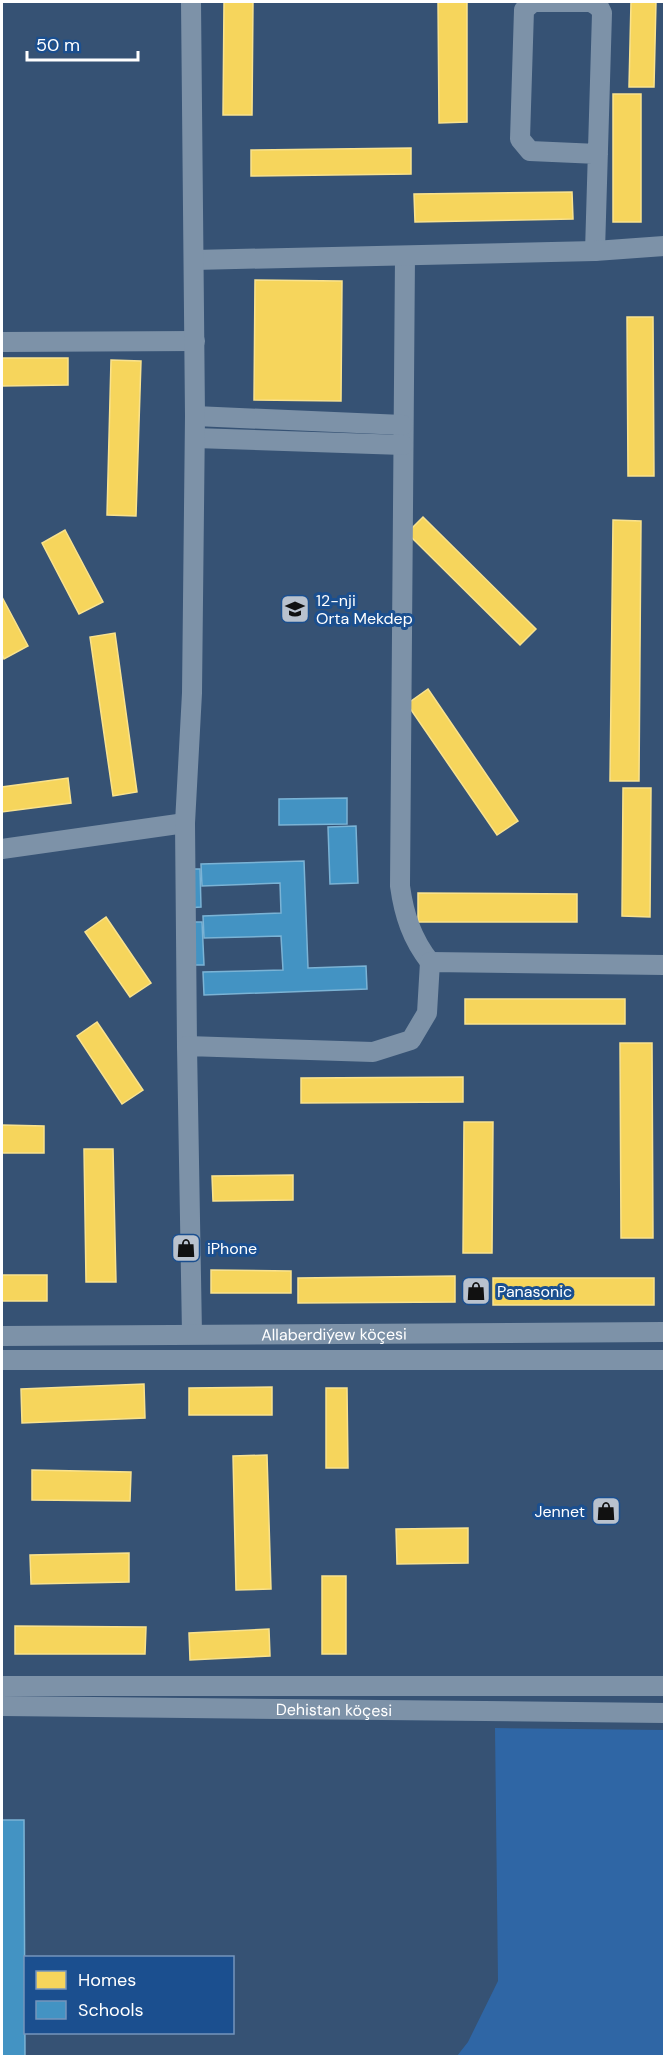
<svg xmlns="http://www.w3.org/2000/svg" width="666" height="2058" font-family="'DM Sans',sans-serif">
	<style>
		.green { fill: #2f66a5 }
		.homes { fill: #f6d55c; stroke: #f9e28d; stroke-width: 1.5 }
		.schools { fill: #4393c3; stroke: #7bb3d5; stroke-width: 1.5 }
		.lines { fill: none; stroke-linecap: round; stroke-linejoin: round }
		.minor { stroke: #7d92a8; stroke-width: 20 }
		.labels { text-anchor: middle; stroke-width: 6; stroke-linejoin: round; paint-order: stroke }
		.poi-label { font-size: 16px; fill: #fff; stroke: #1b4f8f; text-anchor: start }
		.street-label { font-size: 16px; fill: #fff; stroke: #1b4f8f }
	</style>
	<rect width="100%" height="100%" fill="#365274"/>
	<path class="green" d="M495,1728L664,1730V2056H457L468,2042L498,1981Z"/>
	<g class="homes">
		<path d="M224,2H253L252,115H223Z"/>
		<path d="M438,2H467V122L439,123Z"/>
		<path d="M631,2H656L654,87H629Z"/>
		<rect x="613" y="94" width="28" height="128"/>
		<path d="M411,148V174L251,176V150Z"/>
		<path d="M572,192L573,219L415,222L414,194Z"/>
		<path d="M255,280L342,281L341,401L254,400Z"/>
		<path d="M627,317H653L654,476H628Z"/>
		<path d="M2,358H68V385L2,386Z"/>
		<path d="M111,360L141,361L136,516L107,515Z"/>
		<path d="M423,517L536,629L520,645L407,533Z"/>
		<path d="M613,520L641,521L639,781H610Z"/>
		<path d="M65,530L103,602L79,614L42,543Z"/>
		<path d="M2,597L28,646L4,659L2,654Z"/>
		<path d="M115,633L137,792L113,796L90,637Z"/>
		<path d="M428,689L518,821L497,835L407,704Z"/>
		<path d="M68,778L71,803L2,812V787Z"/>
		<path d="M623,788H651L650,917L622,916Z"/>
		<path d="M418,893L577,894V922H418Z"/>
		<path d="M106,917L151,983L130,997L85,932Z"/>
		<rect x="465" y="999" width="160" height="25"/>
		<path d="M97,1022L143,1090L122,1104L77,1036Z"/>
		<path d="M620,1043H652L653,1238H621Z"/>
		<path d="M463,1077V1102L301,1103V1078Z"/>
		<path d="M464,1122H493L492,1253H463Z"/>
		<path d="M2,1125L44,1126V1153H2Z"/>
		<path d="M84,1149H113L116,1282H86Z"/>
		<path d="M293,1175V1200L213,1201L212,1176Z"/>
		<path d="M211,1270L291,1271V1293H211Z"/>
		<rect x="2" y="1275" width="45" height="26"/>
		<path d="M455,1276V1302L298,1303V1278Z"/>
		<rect x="493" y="1278" width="161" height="27"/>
		<path d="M144,1384L145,1418L22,1423L21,1389Z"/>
		<path d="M272,1387V1415H189V1388Z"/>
		<path d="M326,1388H347L348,1468H326Z"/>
		<path d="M267,1455L271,1589L236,1590L233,1456Z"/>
		<path d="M32,1470L131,1472L130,1501L32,1500Z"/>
		<path d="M468,1528V1563L397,1564L396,1529Z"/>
		<path d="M129,1553V1582L31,1584L30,1555Z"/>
		<rect x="322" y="1576" width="24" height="78"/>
		<path d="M15,1626L146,1627L145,1654H15Z"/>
		<path d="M269,1629L270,1656L190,1660L189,1633Z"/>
	</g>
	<g class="schools">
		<path d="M347,798V824L279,825V799Z"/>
		<path d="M356,826L358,883L330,884L328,827Z"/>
		<path d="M304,861L308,968L366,966L367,989L204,995L203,972L283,970L281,936L204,938L203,916L281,913L280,883L202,886L201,864Z"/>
		<path d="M187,869H200L201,907L187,908Z"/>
		<path d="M189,922H202L204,965H191Z"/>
		<path d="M2,1820H24L25,2056H2Z"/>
	</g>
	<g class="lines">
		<g class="minor">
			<path d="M595,251L602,13L599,7L591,2H533L524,10L520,139L530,151L598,154"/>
			<path d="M405,256L400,886C404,915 412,939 430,962"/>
			<path d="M194,260L595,251L664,246"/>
			<path d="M2,342L195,341"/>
			<path d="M195,416L403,425"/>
			<path d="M195,438L403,445"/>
			<path d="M2,849L185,823"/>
			<path d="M187,1046L185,823L192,693L195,416L191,2"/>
			<path d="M192,1334L187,1046L373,1052L411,1040L427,1013L430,962L664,965"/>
			<path id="s1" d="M2,1336L664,1332"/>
			<path d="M2,1360H664"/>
			<path d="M2,1686H664"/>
			<path id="s2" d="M2,1706L664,1713"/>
		</g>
	</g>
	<defs>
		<g id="school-square" transform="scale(1.5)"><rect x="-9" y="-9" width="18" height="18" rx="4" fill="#b9c2ce" stroke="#1b4f8f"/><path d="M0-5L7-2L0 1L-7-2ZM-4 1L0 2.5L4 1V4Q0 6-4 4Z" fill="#111"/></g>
		<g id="shop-square" transform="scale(1.5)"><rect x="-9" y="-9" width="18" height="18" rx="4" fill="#b9c2ce" stroke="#1b4f8f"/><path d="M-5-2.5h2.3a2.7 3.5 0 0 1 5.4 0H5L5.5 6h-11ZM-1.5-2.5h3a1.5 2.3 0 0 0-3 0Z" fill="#111"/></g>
	</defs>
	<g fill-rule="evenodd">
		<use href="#school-square" x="295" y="609"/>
		<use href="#shop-square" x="186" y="1248"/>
		<use href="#shop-square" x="476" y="1291"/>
		<use href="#shop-square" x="606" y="1511"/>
	</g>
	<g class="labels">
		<g class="poi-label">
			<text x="316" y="606">12-nji<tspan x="316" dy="18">Orta Mekdep</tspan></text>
			<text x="207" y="1254">iPhone</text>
			<text x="497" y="1297">Panasonic</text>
			<text x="585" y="1517" text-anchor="end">Jennet</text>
		</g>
		<g class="street-label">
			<text dy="6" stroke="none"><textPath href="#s1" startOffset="332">Allaberdiýew köçesi</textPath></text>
			<text dy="6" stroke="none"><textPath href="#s2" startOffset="332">Dehistan köçesi</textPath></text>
		</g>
	</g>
	<rect width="666" height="2058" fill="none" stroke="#ffffff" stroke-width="6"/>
	<rect x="24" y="1956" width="210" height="78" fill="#1b4f8f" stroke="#7695bc" stroke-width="1.5"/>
	<rect x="36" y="1971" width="30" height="18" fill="#f6d55c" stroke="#7695bc" stroke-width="1.5"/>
	<text x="78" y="1986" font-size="18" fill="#ffffff">Homes</text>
	<rect x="36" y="2001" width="30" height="18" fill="#4393c3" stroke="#7695bc" stroke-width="1.5"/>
	<text x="78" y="2016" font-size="18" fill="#ffffff">Schools</text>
	<path d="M27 51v9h111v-9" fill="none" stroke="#ffffff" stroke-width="3"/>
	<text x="36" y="51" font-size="18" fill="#ffffff" stroke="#1b4f8f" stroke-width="4.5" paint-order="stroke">50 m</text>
</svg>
